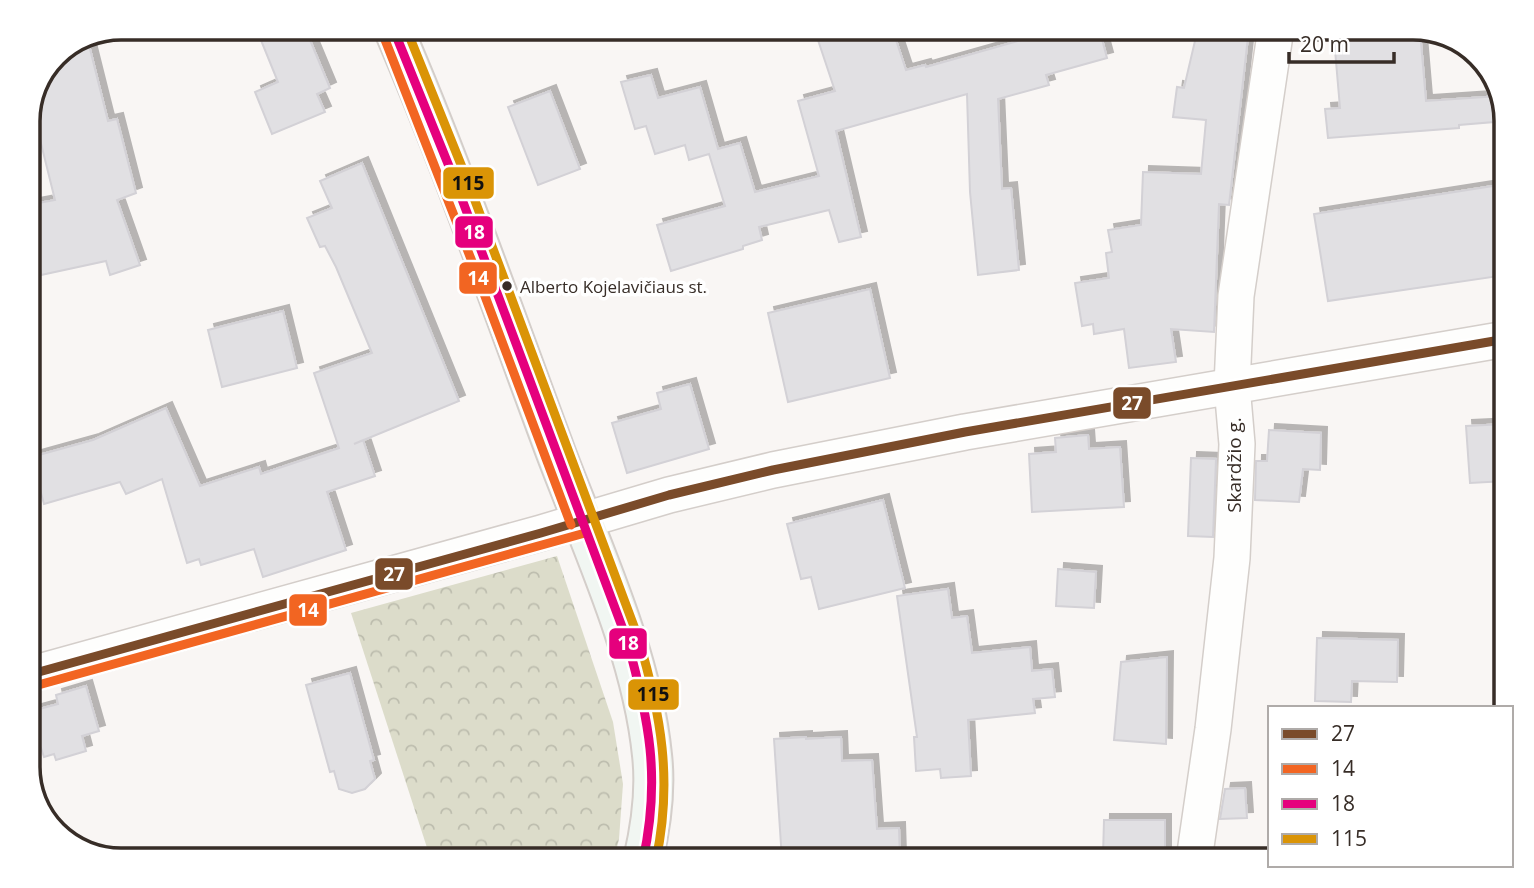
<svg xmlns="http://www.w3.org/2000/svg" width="1534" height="888" font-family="'Open Sans',sans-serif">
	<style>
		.forest { fill: url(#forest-crowns) }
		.building { fill: #e1e0e3; stroke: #d3d1d6; stroke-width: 2; filter: url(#shadow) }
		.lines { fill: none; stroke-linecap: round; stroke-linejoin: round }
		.minor-casing { stroke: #d4ceca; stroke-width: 38 }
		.secondary-casing { stroke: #d4ceca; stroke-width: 42 }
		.minor { stroke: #fefefd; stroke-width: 35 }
		.secondary { stroke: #f1f6f2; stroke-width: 38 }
		.bus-1-casing { stroke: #fff; stroke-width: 14 }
		.bus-2-casing { stroke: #fff; stroke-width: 14 }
		.bus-3-casing { stroke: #fff; stroke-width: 14 }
		.bus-4-casing { stroke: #fff; stroke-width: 14 }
		.bus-1 { stroke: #7a4b2a; stroke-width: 9 }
		.bus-2 { stroke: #f26522; stroke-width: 9 }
		.bus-3 { stroke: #e5007d; stroke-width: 9 }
		.bus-4 { stroke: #da9406; stroke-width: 9 }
		.bus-dot { fill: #372d27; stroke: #fff; stroke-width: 2.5 }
		.labels { text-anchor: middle; stroke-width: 7; stroke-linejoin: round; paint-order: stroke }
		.bus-label { font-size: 17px; fill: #372d27; stroke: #fff; text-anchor: start }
		.street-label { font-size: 19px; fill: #372d27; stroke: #fff }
		.rim { fill: none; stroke: #372d27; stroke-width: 3.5 }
		.line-badge { stroke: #fff; stroke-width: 2.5 }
		.badge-label { font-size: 19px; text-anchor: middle; font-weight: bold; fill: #fff }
		.pale-badge-label { font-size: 19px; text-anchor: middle; font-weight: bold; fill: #111 }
	</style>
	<defs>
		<pattern id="forest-crowns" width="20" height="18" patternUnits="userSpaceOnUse" patternTransform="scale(1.75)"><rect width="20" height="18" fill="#dcdcca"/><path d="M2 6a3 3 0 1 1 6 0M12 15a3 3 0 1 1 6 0" fill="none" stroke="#bdbdae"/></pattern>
		<filter id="shadow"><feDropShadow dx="6" dy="-6" stdDeviation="0" flood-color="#0004"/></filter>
	</defs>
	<rect width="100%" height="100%" fill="#f9f6f4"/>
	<path class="forest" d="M557,556L613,722L623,784L619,839L614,860H431L351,613Z"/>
	<g class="building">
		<path d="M256,28H305L330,88L317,94L325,112L272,134L255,92L278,82Z"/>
		<path d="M814,28H844L845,37L874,28H892L906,70L925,65L926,67L1064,28H1099L1107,58L1046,75L1049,85L998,99L1002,189L1011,188L1019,270L978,275L970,192L967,94L836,131L861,237L839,242L829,210L759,227L762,240L743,246V249L671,271L657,225L725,206L709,154L689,160L685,145L655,154L646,126L635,129L621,82L651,75L658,98L700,87L718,149L740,143L755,192L819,176L798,101L835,91Z"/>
		<path d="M1198,28H1249L1229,205L1219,204L1214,332L1171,329L1176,362L1129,368L1124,329L1094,334L1093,324L1082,326L1075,283L1109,278L1106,253L1112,252L1108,230L1141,225L1143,172L1201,174L1206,120L1173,117L1177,87L1184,88Z"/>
		<path d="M1360,28H1393L1394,33L1420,31L1426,101L1500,96L1506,121L1459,125V128L1328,138L1325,109L1340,108L1334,38L1360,36Z"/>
		<path d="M88,41L108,121L117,119L136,193L117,200L140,265L110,275L106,261L41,275L28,205L55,200L32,107L56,55Z"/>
		<path d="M550,91L580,169L538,185L508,107Z"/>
		<path d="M362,163L459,401L354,444L363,440L375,476L327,492L346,550L263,577L254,549L201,565L199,559L187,563L162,479L126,494L120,482L44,504L38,482L28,485V458L93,440L166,408L200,486L259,467L261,474L339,448L314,373L372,353L336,267L325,246L320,247L307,218L332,208L320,181Z"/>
		<path d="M1506,184V275L1328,301L1314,214Z"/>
		<path d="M870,289L890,378L788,402L768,313Z"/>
		<path d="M283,311L297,368L222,387L208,330Z"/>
		<path d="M690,384L709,449L627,473L612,423L661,409L657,393Z"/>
		<path d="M1506,424V481L1470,483L1466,426Z"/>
		<path d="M1269,430L1321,433L1320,470L1303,469L1299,502L1255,500L1256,461H1267Z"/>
		<path d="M1088,435L1089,449L1120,447L1124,507L1032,512L1029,454L1056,452L1055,438Z"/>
		<path d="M1191,458L1216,459L1213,537L1188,536Z"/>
		<path d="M883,500L905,588L819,609L811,577L801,579L787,524Z"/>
		<path d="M1058,569L1096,572L1094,608L1056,606Z"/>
		<path d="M948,589L952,618L967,616L972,653L1030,647L1032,671L1052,669L1055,697L1033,699L1035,713L968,720L971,776L941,778L940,769L916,771L914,737H917L897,596Z"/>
		<path d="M1317,638L1398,640L1397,682L1352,681L1351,702L1315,701Z"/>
		<path d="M1167,657L1166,744L1114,740L1121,662Z"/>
		<path d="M350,673L374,760L370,761L375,779L365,789L352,793L339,789L334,771L330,772L306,685Z"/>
		<path d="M86,686L99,731L82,736L86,751L56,760L54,754L44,757L41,748L28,752V712L58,704L56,695Z"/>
		<path d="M806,737V739L841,737L842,761L872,760L877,829L899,828L900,860H782L774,739Z"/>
		<path d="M1245,788L1247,818L1220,819L1225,789Z"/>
		<path d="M1104,820H1165V860H1120L1121,856H1103Z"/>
	</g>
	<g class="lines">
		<g class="minor-casing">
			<g id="minor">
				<path d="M28,675L541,533L669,495L773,470L965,432L1506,339"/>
				<path d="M1194,860L1213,729L1232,558L1237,444L1232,386L1236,296L1276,28"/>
			</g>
		</g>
		<g class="secondary-casing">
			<path id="secondary" d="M393,28C453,167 503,311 556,453C592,548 642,654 652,755C656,790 651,826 643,860"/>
		</g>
		<use href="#minor" class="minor"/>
		<use href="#secondary" class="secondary"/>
		<g class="bus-1-casing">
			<path id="bus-1" d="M28,675L541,533L669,495L773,470L965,432L1506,339"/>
		</g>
		<g class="bus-2-casing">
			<g id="bus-2">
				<path d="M382,32L471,259L571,525"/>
				<path d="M31,687L585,533"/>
			</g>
		</g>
		<g class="bus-3-casing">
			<path id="bus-3" d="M393,28L457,186L627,640C649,719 661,778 643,860"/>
		</g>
		<g class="bus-4-casing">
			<path id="bus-4" d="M406,28L468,182L638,637C661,714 673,780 656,860"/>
		</g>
		<use href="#bus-1" class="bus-1"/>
		<use href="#bus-2" class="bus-2"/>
		<use href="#bus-3" class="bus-3"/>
		<use href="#bus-4" class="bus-4"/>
	</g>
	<circle class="bus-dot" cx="507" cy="286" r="6"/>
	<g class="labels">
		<g class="bus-label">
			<text x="520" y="293">Alberto Kojelavičiaus st.</text>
		</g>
		<g class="street-label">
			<text transform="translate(1234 465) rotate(-90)" y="7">Skardžio g.</text>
		</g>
	</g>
	<path d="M0 0H1534V888H0ZM121 40H1413A81 81 0 0 1 1494 121V767A81 81 0 0 1 1413 848H121A81 81 0 0 1 40 767V121A81 81 0 0 1 121 40Z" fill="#fff" fill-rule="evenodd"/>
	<path class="rim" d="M121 40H1413A81 81 0 0 1 1494 121V767A81 81 0 0 1 1413 848H121A81 81 0 0 1 40 767V121A81 81 0 0 1 121 40Z"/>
	<g class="line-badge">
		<rect x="442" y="166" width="53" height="34" rx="7" fill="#da9406"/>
		<rect x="454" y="215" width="40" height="34" rx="7" fill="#e5007d"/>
		<rect x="458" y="261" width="40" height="34" rx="7" fill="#f26522"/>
		<rect x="1112" y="386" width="40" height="34" rx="7" fill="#7a4b2a"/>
		<rect x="374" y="557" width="40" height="34" rx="7" fill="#7a4b2a"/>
		<rect x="288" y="593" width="40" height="34" rx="7" fill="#f26522"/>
		<rect x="608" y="627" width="40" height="33" rx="7" fill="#e5007d"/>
		<rect x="627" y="678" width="53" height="33" rx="7" fill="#da9406"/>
	</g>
	<g class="badge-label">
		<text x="474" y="239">18</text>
		<text x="478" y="285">14</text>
		<text x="1132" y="410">27</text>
		<text x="394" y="581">27</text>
		<text x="308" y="617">14</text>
		<text x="628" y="650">18</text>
	</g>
	<g class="pale-badge-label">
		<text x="468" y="190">115</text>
		<text x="653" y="701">115</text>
	</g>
	<rect x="1268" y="706" width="245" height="161" fill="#ffffff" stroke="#afaba9" stroke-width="2"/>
	<rect x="1282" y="729" width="35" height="10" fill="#7a4b2a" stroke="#afaba9" stroke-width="2"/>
	<text x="1331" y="741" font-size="21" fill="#372d27">27</text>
	<rect x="1282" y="764" width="35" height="10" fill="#f26522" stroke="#afaba9" stroke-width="2"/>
	<text x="1331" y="776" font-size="21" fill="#372d27">14</text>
	<rect x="1282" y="799" width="35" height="10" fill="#e5007d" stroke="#afaba9" stroke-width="2"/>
	<text x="1331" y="811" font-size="21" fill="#372d27">18</text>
	<rect x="1282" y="834" width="35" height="10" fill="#da9406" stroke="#afaba9" stroke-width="2"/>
	<text x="1331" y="846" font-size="21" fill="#372d27">115</text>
	<path d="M1289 52v10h105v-10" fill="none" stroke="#372d27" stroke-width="3.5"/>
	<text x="1300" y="52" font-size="21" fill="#372d27" stroke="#ffffff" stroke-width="5" paint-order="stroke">20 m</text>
</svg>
